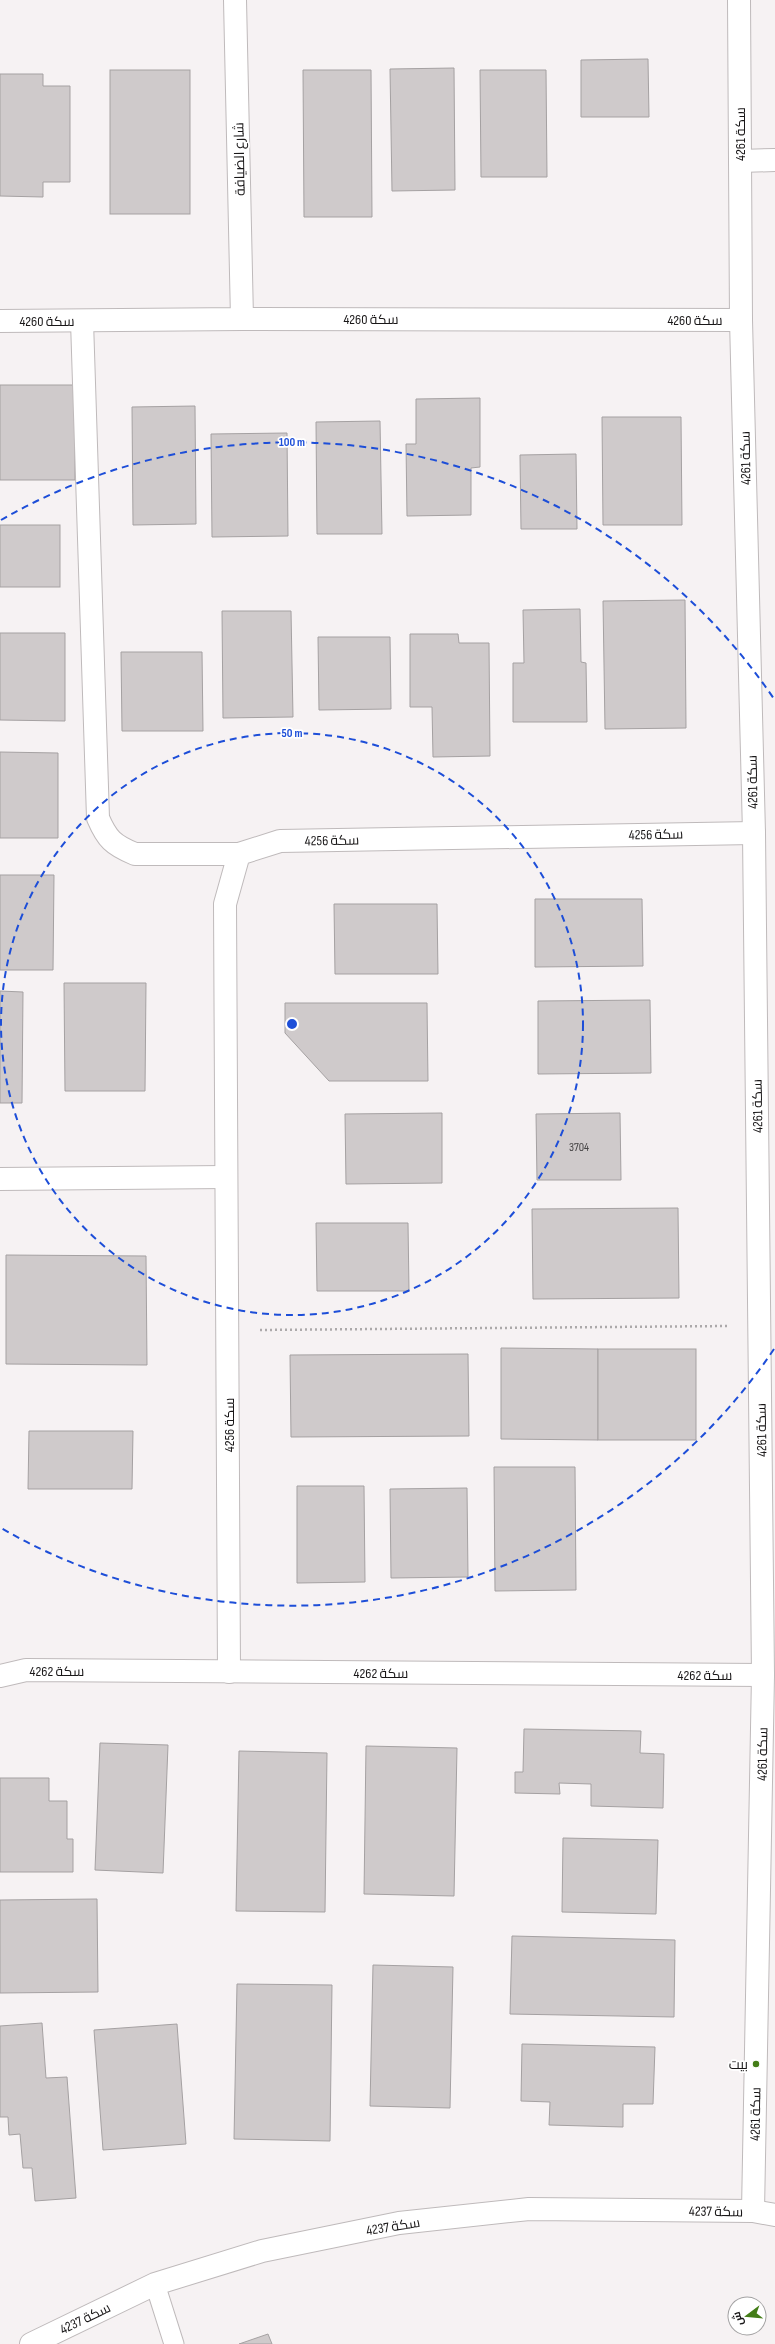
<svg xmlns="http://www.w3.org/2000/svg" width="775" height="2344" font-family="'Sofia Sans Condensed',Cairo,sans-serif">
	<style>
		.building { fill: #cfcacb; stroke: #a5a1a2 }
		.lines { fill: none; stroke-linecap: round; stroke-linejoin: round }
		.lane-casing { stroke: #bfbabb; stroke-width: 21 }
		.street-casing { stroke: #bfbabb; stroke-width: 24 }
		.secondary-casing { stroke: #bfbabb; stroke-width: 24 }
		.path { stroke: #aca9aa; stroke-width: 2.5; stroke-dasharray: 2 3; stroke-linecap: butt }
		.lane { stroke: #fff; stroke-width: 19 }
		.street { stroke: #fff; stroke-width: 22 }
		.secondary { stroke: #fff; stroke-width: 22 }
		.ring { fill: none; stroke: #1d4ed8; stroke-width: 2; stroke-dasharray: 7 5 }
		.poi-dot { fill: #437d17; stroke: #fff; stroke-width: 1.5 }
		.labels { text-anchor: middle; stroke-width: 3.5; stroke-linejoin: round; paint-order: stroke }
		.number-label { font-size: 12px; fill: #464445 }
		.street-label { font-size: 14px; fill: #191718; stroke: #fff }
		.poi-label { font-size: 14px; fill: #191718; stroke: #fff; text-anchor: end }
		.centre { fill: #1d4ed8; stroke: #fff; stroke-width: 2 }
		.ring-label { font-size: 12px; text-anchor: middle; font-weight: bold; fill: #1d4ed8; stroke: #fff; stroke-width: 3.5; stroke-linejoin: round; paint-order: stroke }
	</style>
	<rect width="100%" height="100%" fill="#f6f2f3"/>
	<g class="building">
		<path d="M648,59L649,117H581V60Z"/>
		<path d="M454,68L455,190L392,191L390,69Z"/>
		<rect x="110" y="70" width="80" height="144"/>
		<path d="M303,70H371L372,217H304Z"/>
		<path d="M480,70H546L547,177H481Z"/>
		<path d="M0,74H43V86H70V182H43V197L0,196Z"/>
		<rect x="0" y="385" width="75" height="95"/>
		<path d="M480,398V467L471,468V515L407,516L406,444H416V399Z"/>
		<path d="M195,406L196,524L133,525L132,407Z"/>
		<path d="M602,417H681L682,525H603Z"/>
		<path d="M380,421L382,534H317L316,422Z"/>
		<path d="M287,433L288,536L212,537L211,434Z"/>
		<path d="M576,454L577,529H521L520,455Z"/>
		<rect x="0" y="525" width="60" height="62"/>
		<path d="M685,600L686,728L605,729L603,601Z"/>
		<path d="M580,609L581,662L586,663L587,722H513V663H524L523,610Z"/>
		<path d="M222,611H291L293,717L223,718Z"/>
		<path d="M0,633H65V721L0,720Z"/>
		<path d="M410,634H458L459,643H489L490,756L433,757L432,707H410Z"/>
		<path d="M318,637H390L391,709L319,710Z"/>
		<path d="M121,652H202L203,731H122Z"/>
		<path d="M0,752L58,753V838H0Z"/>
		<path d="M0,875H54L53,970H0Z"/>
		<path d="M535,899H642L643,966L535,967Z"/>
		<path d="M334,904H437L438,974H335Z"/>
		<path d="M64,983H146L145,1091H65Z"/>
		<path d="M0,991L23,992L22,1103H0Z"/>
		<path d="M650,1000L651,1073L538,1074V1001Z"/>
		<path d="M285,1003H427L428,1081H329L285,1033Z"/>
		<path d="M442,1113V1183L346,1184L345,1114Z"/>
		<path d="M620,1113L621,1180H537L536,1114Z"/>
		<path d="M678,1208L679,1298L533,1299L532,1209Z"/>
		<path d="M316,1223H408L409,1291H317Z"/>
		<path d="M6,1255L146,1256L147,1365L6,1364Z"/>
		<path d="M501,1348L598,1349V1440L501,1439Z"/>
		<rect x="598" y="1349" width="98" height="91"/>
		<path d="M468,1354L469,1436L291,1437L290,1355Z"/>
		<path d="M29,1431H133L132,1489H28Z"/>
		<path d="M494,1467H575L576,1590L495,1591Z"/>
		<path d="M297,1486H364L365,1582L297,1583Z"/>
		<path d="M467,1488L468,1577L391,1578L390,1489Z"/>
		<path d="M524,1729L641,1731L640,1753L664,1754L663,1808L591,1806V1784L559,1783L560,1794L515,1793V1772H523Z"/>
		<path d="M100,1743L168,1745L163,1873L95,1870Z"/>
		<path d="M366,1746L457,1748L454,1896L364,1894Z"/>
		<path d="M239,1751L327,1753L325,1912L236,1911Z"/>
		<path d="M0,1778H49V1801H67V1839H73V1872H0Z"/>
		<path d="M563,1838L658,1840L656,1914L562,1912Z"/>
		<path d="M97,1899L98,1992L0,1993V1900Z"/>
		<path d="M512,1936L675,1940L674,2017L510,2014Z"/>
		<path d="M373,1965L453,1967L450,2108L370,2106Z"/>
		<path d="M237,1984L332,1985L330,2141L234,2139Z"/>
		<path d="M42,2023L46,2078L67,2077L76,2198L35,2201L32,2168H23L20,2134L9,2135L8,2117H0V2026Z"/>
		<path d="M177,2024L186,2144L103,2150L94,2030Z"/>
		<path d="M522,2044L655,2047L653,2104H623V2127L549,2125L550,2102L521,2101Z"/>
		<path d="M268,2334L272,2344H239Z"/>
	</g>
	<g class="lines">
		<g class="lane-casing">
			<path id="lane" d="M155,2284L174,2344"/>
		</g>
		<g class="street-casing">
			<g id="street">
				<path d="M739,0L741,320L754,833L763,1675L753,2211"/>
				<path d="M740,161L775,160"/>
				<path d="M242,319L741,320"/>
				<path d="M82,321L98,818C107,839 113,845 135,854H239"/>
				<path d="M0,1179L226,1177"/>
				<path d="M229,1672L225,904L239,854L280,841L754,833"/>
				<path d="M0,1676L26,1670L763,1675"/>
			</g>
		</g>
		<g class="secondary-casing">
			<g id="secondary">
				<path d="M0,321L242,319L235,0"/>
				<path d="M31,2344L155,2284L262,2251L399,2223L529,2209L753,2211L775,2215"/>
			</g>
		</g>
		<path class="path" d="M260,1330L727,1326"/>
		<use href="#lane" class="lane"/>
		<use href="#street" class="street"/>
		<use href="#secondary" class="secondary"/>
	</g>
	<g class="ring">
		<circle cx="292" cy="1024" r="291"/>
		<path d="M774 1349A582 582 0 0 1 1 1528M1 520A582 582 0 0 1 774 699"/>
	</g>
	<circle class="poi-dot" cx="756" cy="2064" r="4"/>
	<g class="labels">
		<g class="number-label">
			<text x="579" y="1151">3704</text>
		</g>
		<g class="street-label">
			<text transform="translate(740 134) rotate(-90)" y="5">سكة 4261</text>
			<text transform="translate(239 159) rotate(-91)" y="5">شارع الضيافة</text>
			<text x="371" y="324">سكة 4260</text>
			<text x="695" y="325">سكة 4260</text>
			<text x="47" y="326">سكة 4260</text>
			<text transform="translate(745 458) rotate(-91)" y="5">سكة 4261</text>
			<text transform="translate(752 782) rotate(-91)" y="5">سكة 4261</text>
			<text transform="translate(656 834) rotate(-1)" y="5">سكة 4256</text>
			<text transform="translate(332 840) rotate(-1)" y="5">سكة 4256</text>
			<text transform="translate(757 1106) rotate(-91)" y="5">سكة 4261</text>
			<text transform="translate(229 1425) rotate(-90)" y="5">سكة 4256</text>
			<text transform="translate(761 1430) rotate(-91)" y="5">سكة 4261</text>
			<text x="57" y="1676">سكة 4262</text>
			<text x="381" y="1678">سكة 4262</text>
			<text x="705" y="1680">سكة 4262</text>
			<text transform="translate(762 1754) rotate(-89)" y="5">سكة 4261</text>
			<text transform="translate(755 2114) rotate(-89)" y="5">سكة 4261</text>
			<text transform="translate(716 2211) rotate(1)" y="5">سكة 4237</text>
			<text transform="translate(393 2226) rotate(-9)" y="5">سكة 4237</text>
			<text transform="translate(85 2318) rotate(-26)" y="5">سكة 4237</text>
		</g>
		<g class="poi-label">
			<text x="748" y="2069">بيت</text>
		</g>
	</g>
	<circle cx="292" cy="1024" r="6" class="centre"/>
	<g class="ring-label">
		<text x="292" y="446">100 m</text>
		<text x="292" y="737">50 m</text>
	</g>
	<g transform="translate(747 2316) rotate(254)"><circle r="19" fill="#ffffff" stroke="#a3a2a3"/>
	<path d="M0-3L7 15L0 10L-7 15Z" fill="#437d17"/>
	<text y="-6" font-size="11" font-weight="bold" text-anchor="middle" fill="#191718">ش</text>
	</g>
</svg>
